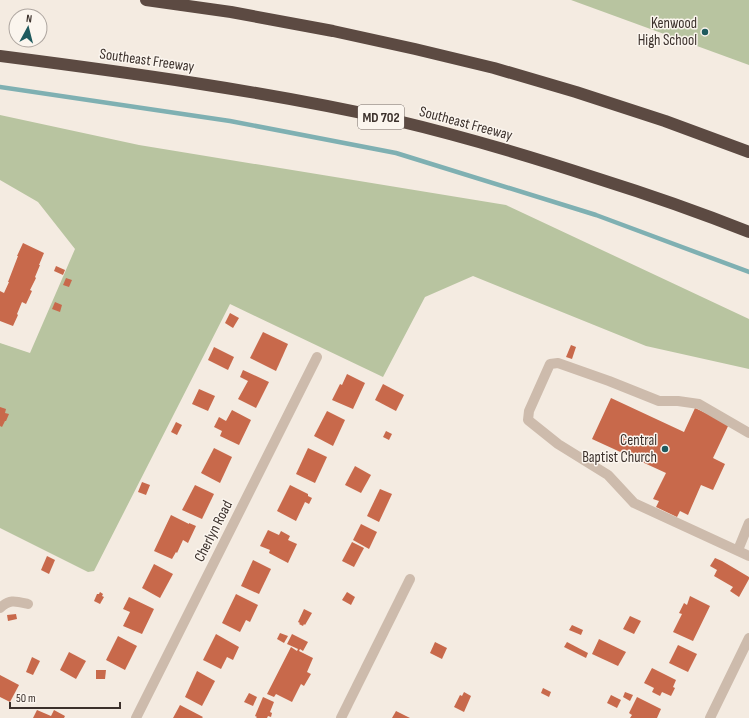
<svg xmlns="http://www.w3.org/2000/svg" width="749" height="718" font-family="'Sofia Sans Condensed',sans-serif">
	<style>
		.green { fill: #b8c4a0 }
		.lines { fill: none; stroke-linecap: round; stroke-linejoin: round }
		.stream { stroke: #7fb0b2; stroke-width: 4.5 }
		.building { fill: #c8694b }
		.minor { stroke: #cdbbac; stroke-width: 10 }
		.highway { stroke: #5c4a42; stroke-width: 12 }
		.poi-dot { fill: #1f5a5e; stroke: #fbf5ee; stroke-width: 1.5 }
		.labels { text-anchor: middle; stroke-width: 3; stroke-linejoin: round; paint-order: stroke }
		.shield { fill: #fbf5ee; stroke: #756b66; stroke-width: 1 }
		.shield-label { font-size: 14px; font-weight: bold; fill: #3b302b }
		.poi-label { font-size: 15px; fill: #3b302b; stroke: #fbf5ee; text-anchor: end }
		.street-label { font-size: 15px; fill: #3b302b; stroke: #fbf5ee }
	</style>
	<rect width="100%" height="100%" fill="#f4ebe1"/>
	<g class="green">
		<path d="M571,0H749V65Z"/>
		<path d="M0,115L139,145L506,205L749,319V369L646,346L473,276L425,297L383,377L230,304L94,571L88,572L0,528V343L30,353L75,249L38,202L0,180Z"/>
	</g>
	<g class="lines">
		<path class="stream" d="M0,87L230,121L396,153L596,215L749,272"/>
	</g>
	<g class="building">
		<path d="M23,243L44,253L39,265H40L35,277L36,278L30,290L32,291L26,304L22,302L17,314L18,315L13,326L0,321V291L4,293L9,282H8L18,256H17Z"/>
		<path d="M56,266L65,270L63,275L54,271Z"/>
		<path d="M66,278L72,280L69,287L63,285Z"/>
		<path d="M55,302L62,305L60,312L52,309Z"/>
		<path d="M230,313L239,318L233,328L225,323Z"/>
		<path d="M263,332L288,344L276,371L250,358Z"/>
		<path d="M571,345L576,347L572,359L566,357Z"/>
		<path d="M214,347L234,357L228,370L208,360Z"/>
		<path d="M243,370L269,382L256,408L238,399L248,381L240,377Z"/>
		<path d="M347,374L365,383L353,409L332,400L340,384L342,385Z"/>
		<path d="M383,384L404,395L396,411L375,400Z"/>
		<path d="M199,389L215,396L208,411L192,404Z"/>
		<path d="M611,398L684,432L695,408L729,424L713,458L725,464L713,490L701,485L688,515L680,511L677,517L656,507L659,501L653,499L666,473L592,439Z"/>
		<path d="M0,407L6,409L5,413L9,414L6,421H5L2,427L0,426Z"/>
		<path d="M232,410L251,420L239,445L220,436L222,431L214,427L219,417L226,421Z"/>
		<path d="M327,411L345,420L333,446L314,436Z"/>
		<path d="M176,422L182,425L177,435L171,432Z"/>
		<path d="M386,431L392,434L389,440L383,437Z"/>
		<path d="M214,448L232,457L220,483L201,473Z"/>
		<path d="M308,448L327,457L315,483L296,474Z"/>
		<path d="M355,466L371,475L361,493L345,485Z"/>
		<path d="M142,482L150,485L146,495L138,492Z"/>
		<path d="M195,485L214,494L202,519L182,510Z"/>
		<path d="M290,485L308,494V496L312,498L309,504L305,502L296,521L277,511Z"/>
		<path d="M380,489L392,494L379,522L367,516Z"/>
		<path d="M171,515L189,524V523L196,526L188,543L183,540L177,553L176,552L172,559L154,551Z"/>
		<path d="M361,524L377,532L369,549L353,540Z"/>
		<path d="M268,530L279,535L281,531L290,536L288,540L297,544L288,563L269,553L270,550L260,546Z"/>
		<path d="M352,542L364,548L354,567L342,561Z"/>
		<path d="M47,556L55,560L49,574L41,570Z"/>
		<path d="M715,558L722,561L749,577V579L739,597L730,591L733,587L714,576L717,570L710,566Z"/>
		<path d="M253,560L271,569L259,594L241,586Z"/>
		<path d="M154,564L173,574L160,598L142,588Z"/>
		<path d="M100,592L103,594L102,596L104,597L100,604L94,601L97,594H99Z"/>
		<path d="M347,592L355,597L351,605L342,600Z"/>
		<path d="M236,594L258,605L250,622L246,620L240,632L222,623Z"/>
		<path d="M690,596L710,606L693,641L673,632L682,614L679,613L684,603L687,605Z"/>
		<path d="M129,597L154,609L142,634L123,626L130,612L123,609Z"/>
		<path d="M304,609L312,613L305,625L304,624L303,626L299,624L300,623L298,622Z"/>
		<path d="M16,614L17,619L8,621L7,615Z"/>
		<path d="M630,616L641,621L634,634L623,629Z"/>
		<path d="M572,625L583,630L581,635L569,630Z"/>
		<path d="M280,633L288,636L284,643L277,639Z"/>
		<path d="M216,634L239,647L233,660L227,657L221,669L203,660Z"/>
		<path d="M292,634L308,642L303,651L300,649L299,651L313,658L307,672L311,674L304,686L301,684L292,702L276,694L274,697L267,694L291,647L297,651L298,649L287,644Z"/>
		<path d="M118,636L137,646L125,670L106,660Z"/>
		<path d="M599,639L626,652L618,666L592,654Z"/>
		<path d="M435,642L447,648L442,659L430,653Z"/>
		<path d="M567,642L588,653L586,658L564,647Z"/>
		<path d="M678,645L697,654L688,672L669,663Z"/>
		<path d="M69,652L86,661L76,679L60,670Z"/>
		<path d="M32,657L40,661L33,675L26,672Z"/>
		<path d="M652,668L676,680L673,687L675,688L671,696L662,692L660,696L652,692L654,688L644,683Z"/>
		<path d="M96,670H106L105,679H96Z"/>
		<path d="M197,671L215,681L202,706L185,697Z"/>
		<path d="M0,675L19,685L10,702L0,697Z"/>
		<path d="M543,688L551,692L549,697L541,693Z"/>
		<path d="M464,692L471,696L464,712L454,707L460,695L462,696Z"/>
		<path d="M625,692L633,695L630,701L623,697Z"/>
		<path d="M249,693L257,697L253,706L244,702Z"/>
		<path d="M611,695L621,700L617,708L607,703Z"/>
		<path d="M263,697L274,702L270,712L272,713L271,717L268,716L267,718H256L257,717L255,716Z"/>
		<path d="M637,697L661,709L657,718H630L632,715L629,713Z"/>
		<path d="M180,705L203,717L202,718H173Z"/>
		<path d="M37,710L51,716L54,710L65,716L64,718H33Z"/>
		<path d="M396,711L410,718H392Z"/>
	</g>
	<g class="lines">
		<g class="minor">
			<path d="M749,433L699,404L678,401H659L609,381L558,363L550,364L529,411L528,420L558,444L608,475L634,503L749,556"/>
			<path d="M738,550L749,523"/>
			<path d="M0,608C10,599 15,601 28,604"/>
			<path d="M136,718L317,357"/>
			<path d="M341,718L410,579"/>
			<path d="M710,718L749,638"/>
		</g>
		<g class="highway">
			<path d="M146,0L231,12L333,31L415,49L494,68L576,92L665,121L749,152"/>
			<path d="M0,56C132,73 264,91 394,120C462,136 529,156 596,178C647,194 699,212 749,232"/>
		</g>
	</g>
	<g class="poi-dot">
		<circle cx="705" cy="32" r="4"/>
		<circle cx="665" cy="449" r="4"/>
	</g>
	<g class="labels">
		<rect class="shield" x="358" y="105" width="46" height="24" rx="3"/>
		<g class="shield-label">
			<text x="381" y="122">MD 702</text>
		</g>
		<g class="poi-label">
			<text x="697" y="28">Kenwood<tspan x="697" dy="17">High School</tspan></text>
			<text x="657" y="445">Central<tspan x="657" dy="17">Baptist Church</tspan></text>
		</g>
		<g class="street-label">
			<text transform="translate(147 60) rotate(8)" y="5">Southeast Freeway</text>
			<text transform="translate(466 123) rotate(15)" y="5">Southeast Freeway</text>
			<text transform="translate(213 531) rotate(-63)" y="5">Cherlyn Road</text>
		</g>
	</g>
	<g transform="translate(28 28) rotate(7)"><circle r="19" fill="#fbf5ee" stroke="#aea6a0"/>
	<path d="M0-3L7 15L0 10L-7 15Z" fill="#1f5a5e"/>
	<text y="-6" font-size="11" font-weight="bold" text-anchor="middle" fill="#3b302b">N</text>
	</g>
	<path d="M10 702v6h110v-6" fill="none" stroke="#3b302b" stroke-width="2"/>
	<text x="16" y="702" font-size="12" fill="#3b302b" stroke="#fbf5ee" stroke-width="3" paint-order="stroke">50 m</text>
</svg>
